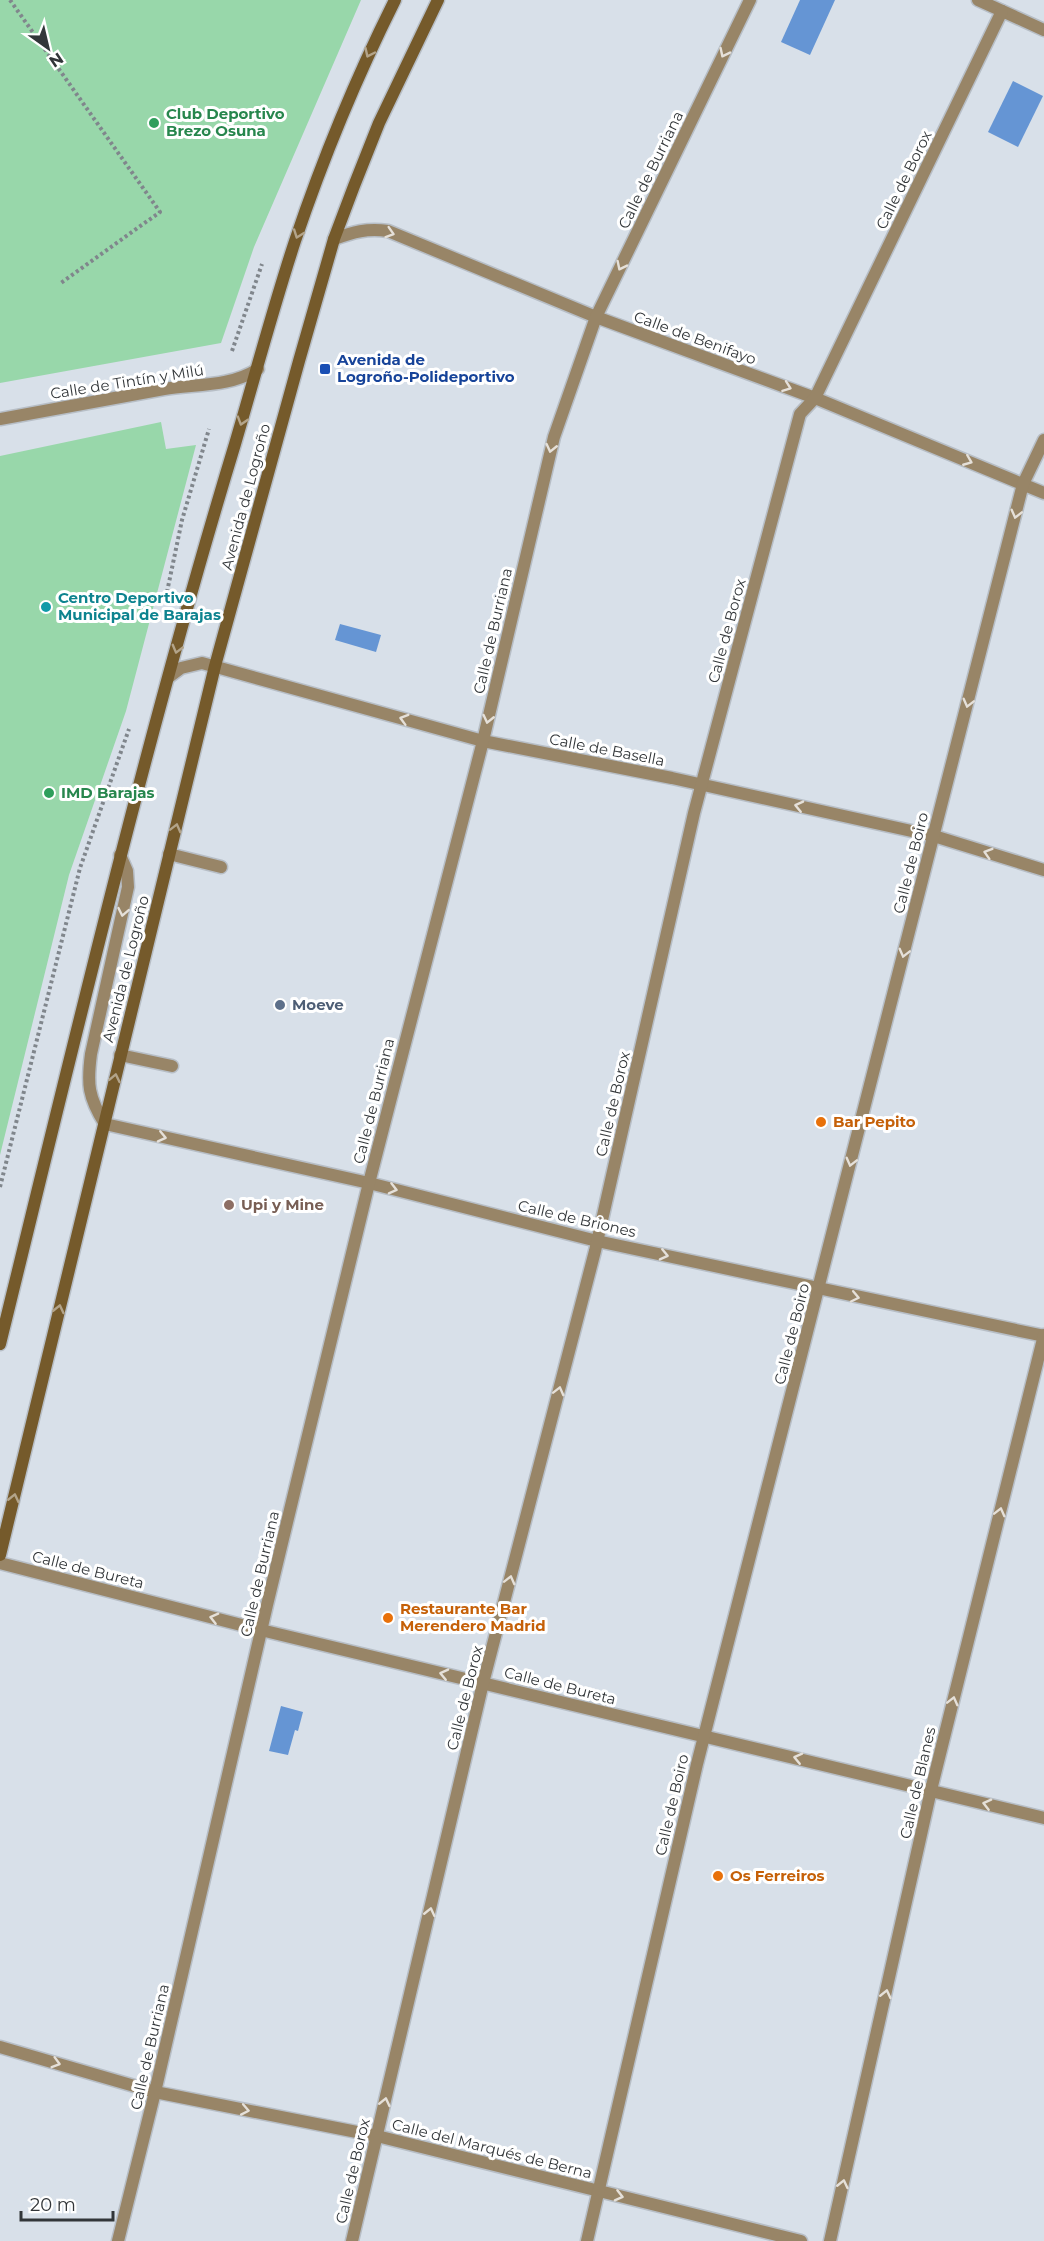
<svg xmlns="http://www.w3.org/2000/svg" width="1044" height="2241" font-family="Montserrat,sans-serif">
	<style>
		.garden { fill: #98d7aa }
		.water { fill: #6595d4 }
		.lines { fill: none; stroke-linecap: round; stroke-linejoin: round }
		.lane-casing { stroke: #b7bec6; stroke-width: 15 }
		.street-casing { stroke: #b7bec6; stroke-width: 15 }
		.secondary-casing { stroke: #b7bec6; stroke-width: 15 }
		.path { stroke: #80868c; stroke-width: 4; stroke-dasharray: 3 3; stroke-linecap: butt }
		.lane { stroke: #988567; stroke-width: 12 }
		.street { stroke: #988567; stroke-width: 12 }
		.secondary { stroke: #755a2b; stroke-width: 12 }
		.oneway { stroke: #b3a48a }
		.oneway2 { stroke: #e5e0d9 }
		.leisure-dot { fill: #2e9e5b; stroke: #fff; stroke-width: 2 }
		.transit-dot { fill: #1a4fb4; stroke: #fff; stroke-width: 2 }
		.culture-dot { fill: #0f9aa8; stroke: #fff; stroke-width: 2 }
		.service-dot { fill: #5c6f8a; stroke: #fff; stroke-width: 2 }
		.food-dot { fill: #e8710a; stroke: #fff; stroke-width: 2 }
		.education-dot { fill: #8d6e63; stroke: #fff; stroke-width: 2 }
		.labels { text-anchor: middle; stroke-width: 6; stroke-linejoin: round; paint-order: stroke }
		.leisure-label { font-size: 15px; font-weight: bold; fill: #27864d; stroke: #fff; text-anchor: start }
		.street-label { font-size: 15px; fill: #323639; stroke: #fff }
		.transit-label { font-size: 15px; font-weight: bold; fill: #164399; stroke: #fff; text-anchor: start }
		.culture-label { font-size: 15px; font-weight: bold; fill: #0d838f; stroke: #fff; text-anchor: start }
		.service-label { font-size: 15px; font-weight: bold; fill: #4e5e75; stroke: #fff; text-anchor: start }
		.food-label { font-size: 15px; font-weight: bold; fill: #c56008; stroke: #fff; text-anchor: start }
		.education-label { font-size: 15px; font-weight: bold; fill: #785e54; stroke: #fff; text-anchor: start }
	</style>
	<rect width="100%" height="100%" fill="#d8e0e9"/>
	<g class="garden">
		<path d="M0,0H361L254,247L221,343L0,383Z"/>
		<path d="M161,422L166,449L196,445L126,711L69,875L0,1155V456Z"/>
	</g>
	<g class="water">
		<path d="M800,0H835L810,55L781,42Z"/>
		<path d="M1013,81L1043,96L1018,147L988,132Z"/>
		<path d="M340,624L381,635L376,652L335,640Z"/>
		<path d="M281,1706L303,1712L298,1731L295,1730L288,1755L269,1751Z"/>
	</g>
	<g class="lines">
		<g class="lane-casing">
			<g id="lane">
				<path d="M169,854L221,867"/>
				<path d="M120,1055L172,1066"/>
			</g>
		</g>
		<g class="street-casing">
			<g id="street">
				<path d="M978,0L1044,30"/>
				<path d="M334,239C353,232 367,228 388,231L596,317L815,398L1044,493"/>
				<path d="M0,419C55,409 109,399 164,389C195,384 231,387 258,369"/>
				<path d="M169,677L181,668L202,663L483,741L672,778L934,836L1044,870"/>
				<path d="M120,855L127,871L128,887L91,1054C87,1084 88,1097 105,1124L369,1183L597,1241L1044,1336"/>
				<path d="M0,1563L261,1630L1044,1818"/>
				<path d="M0,2047L155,2092L377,2136L801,2241"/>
				<path d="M118,2241L155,2092L267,1605L369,1183L483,741L554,437L596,317L750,0"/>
				<path d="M352,2241L483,1683L595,1251L694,813L800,414L815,398L1002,11"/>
				<path d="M587,2241L697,1764L1023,484L1044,440"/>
				<path d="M830,2241L931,1790L1044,1335"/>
			</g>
		</g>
		<g class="secondary-casing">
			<g id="secondary">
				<path d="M0,1344C74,1043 145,740 235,444C255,376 273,308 295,241C323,158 356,78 395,0"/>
				<path d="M0,1555L215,666L299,361L334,239L354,186L379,123L438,0"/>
			</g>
		</g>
		<g class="path">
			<path d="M10,0L160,212L61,283"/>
			<path d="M232,351L262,264"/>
			<path d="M167,592L182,520L209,429"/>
			<path d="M0,1187L80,868L129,729"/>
		</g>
		<use href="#lane" class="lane"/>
		<use href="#street" class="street"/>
		<use href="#secondary" class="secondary"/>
	</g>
	<defs><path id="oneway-chevron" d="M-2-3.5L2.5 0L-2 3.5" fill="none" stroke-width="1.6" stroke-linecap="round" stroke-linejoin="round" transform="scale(1.5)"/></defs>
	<g class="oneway">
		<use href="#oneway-chevron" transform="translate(369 53) rotate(115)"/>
		<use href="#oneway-chevron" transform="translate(298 234) rotate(110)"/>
		<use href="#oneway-chevron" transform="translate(242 421) rotate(107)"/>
		<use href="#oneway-chevron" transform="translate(177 649) rotate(105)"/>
		<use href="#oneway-chevron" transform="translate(176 828) rotate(-76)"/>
		<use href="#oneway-chevron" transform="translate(115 1078) rotate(-78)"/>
		<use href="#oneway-chevron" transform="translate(59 1309) rotate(-77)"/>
		<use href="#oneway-chevron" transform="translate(14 1498) rotate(-77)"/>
	</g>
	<g class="oneway2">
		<use href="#oneway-chevron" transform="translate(724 53) rotate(116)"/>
		<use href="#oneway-chevron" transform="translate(390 233) rotate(17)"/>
		<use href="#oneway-chevron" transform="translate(621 266) rotate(116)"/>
		<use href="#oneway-chevron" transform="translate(787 387) rotate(20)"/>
		<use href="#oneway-chevron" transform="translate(551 448) rotate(103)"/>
		<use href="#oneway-chevron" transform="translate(968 461) rotate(22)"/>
		<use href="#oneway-chevron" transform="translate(1016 514) rotate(104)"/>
		<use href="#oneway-chevron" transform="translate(968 703) rotate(104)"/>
		<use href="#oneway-chevron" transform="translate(404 719) rotate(-164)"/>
		<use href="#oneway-chevron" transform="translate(488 719) rotate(103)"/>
		<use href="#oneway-chevron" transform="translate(799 806) rotate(-167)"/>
		<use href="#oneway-chevron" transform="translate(988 853) rotate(-163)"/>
		<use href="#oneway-chevron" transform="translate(123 912) rotate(101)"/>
		<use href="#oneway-chevron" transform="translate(904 953) rotate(104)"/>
		<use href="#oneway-chevron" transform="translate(162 1137) rotate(13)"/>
		<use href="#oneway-chevron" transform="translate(851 1162) rotate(104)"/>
		<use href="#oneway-chevron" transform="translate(393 1189) rotate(14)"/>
		<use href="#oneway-chevron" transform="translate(664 1255) rotate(13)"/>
		<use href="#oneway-chevron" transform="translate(855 1297) rotate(12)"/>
		<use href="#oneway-chevron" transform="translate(559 1391) rotate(-76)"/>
		<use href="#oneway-chevron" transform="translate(1000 1512) rotate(-76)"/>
		<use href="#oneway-chevron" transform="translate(510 1580) rotate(-76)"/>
		<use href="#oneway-chevron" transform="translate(214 1618) rotate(-166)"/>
		<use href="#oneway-chevron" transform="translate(444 1674) rotate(-167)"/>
		<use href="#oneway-chevron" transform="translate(953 1701) rotate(-76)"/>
		<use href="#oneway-chevron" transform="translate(798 1758) rotate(-167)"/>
		<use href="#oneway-chevron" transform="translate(987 1804) rotate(-166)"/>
		<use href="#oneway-chevron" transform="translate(430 1912) rotate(-77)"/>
		<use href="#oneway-chevron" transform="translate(886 1994) rotate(-77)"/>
		<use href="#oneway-chevron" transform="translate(56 2063) rotate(16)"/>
		<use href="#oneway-chevron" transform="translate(385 2102) rotate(-77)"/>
		<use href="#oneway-chevron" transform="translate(245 2110) rotate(11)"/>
		<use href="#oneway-chevron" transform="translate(843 2184) rotate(-77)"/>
		<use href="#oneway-chevron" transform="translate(619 2196) rotate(14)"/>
	</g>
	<g class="leisure-dot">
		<circle cx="154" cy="123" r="6"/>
		<circle cx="49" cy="793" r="6"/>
	</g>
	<rect class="transit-dot" x="319" y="363" width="12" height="12" rx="3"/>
	<circle class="culture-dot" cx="46" cy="607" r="6"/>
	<circle class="service-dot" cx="280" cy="1005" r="6"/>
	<g class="food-dot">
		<circle cx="821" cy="1122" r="6"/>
		<circle cx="388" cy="1618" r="6"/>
		<circle cx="718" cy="1876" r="6"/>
	</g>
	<circle class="education-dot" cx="229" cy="1205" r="6"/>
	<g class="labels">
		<g class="leisure-label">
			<text x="166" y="119">Club Deportivo<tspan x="166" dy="17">Brezo Osuna</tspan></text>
			<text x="61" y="798">IMD Barajas</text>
		</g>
		<g class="street-label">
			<text transform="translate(651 170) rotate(-64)" y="5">Calle de Burriana</text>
			<text transform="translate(904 180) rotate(-64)" y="5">Calle de Borox</text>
			<text transform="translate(695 338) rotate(20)" y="5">Calle de Benifayo</text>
			<text transform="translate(127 382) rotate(-9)" y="5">Calle de Tintín y Milú</text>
			<text transform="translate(246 497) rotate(-75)" y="5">Avenida de Logroño</text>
			<text transform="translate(493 631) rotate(-77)" y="5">Calle de Burriana</text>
			<text transform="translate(727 631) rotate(-75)" y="5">Calle de Borox</text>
			<text transform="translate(607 750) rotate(11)" y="5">Calle de Basella</text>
			<text transform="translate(911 863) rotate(-76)" y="5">Calle de Boiro</text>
			<text transform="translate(126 969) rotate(-76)" y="5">Avenida de Logroño</text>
			<text transform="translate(374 1101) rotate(-76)" y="5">Calle de Burriana</text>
			<text transform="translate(613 1104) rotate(-77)" y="5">Calle de Borox</text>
			<text transform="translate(577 1219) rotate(13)" y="5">Calle de Briones</text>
			<text transform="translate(792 1334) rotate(-76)" y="5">Calle de Boiro</text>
			<text transform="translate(88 1570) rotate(14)" y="5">Calle de Bureta</text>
			<text transform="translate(260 1574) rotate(-77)" y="5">Calle de Burriana</text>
			<text transform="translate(560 1686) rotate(14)" y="5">Calle de Bureta</text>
			<text transform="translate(465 1698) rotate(-76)" y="5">Calle de Borox</text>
			<text transform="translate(918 1783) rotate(-77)" y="5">Calle de Blanes</text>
			<text transform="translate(672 1805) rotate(-77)" y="5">Calle de Boiro</text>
			<text transform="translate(150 2047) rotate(-77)" y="5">Calle de Burriana</text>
			<text transform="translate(492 2149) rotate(14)" y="5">Calle del Marqués de Berna</text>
			<text transform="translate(353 2171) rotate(-77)" y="5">Calle de Borox</text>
		</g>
		<g class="transit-label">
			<text x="337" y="365">Avenida de<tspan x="337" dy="17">Logroño-Polideportivo</tspan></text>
		</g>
		<g class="culture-label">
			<text x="58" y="603">Centro Deportivo<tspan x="58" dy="17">Municipal de Barajas</tspan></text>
		</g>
		<g class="service-label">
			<text x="292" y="1010">Moeve</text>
		</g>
		<g class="food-label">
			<text x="833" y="1127">Bar Pepito</text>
			<text x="400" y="1614">Restaurante Bar<tspan x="400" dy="17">Merendero Madrid</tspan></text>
			<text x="730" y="1881">Os Ferreiros</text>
		</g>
		<g class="education-label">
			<text x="241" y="1210">Upi y Mine</text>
		</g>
	</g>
	<g transform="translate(48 48) rotate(146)" stroke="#ffffff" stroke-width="4.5" paint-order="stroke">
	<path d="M0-4.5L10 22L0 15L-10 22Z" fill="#323639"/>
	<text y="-9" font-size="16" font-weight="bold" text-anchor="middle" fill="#323639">N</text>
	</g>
	<path d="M21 2211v9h92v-9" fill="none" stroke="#323639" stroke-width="3"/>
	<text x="30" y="2211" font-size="18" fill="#323639" stroke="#ffffff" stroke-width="4.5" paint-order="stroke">20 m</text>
</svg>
